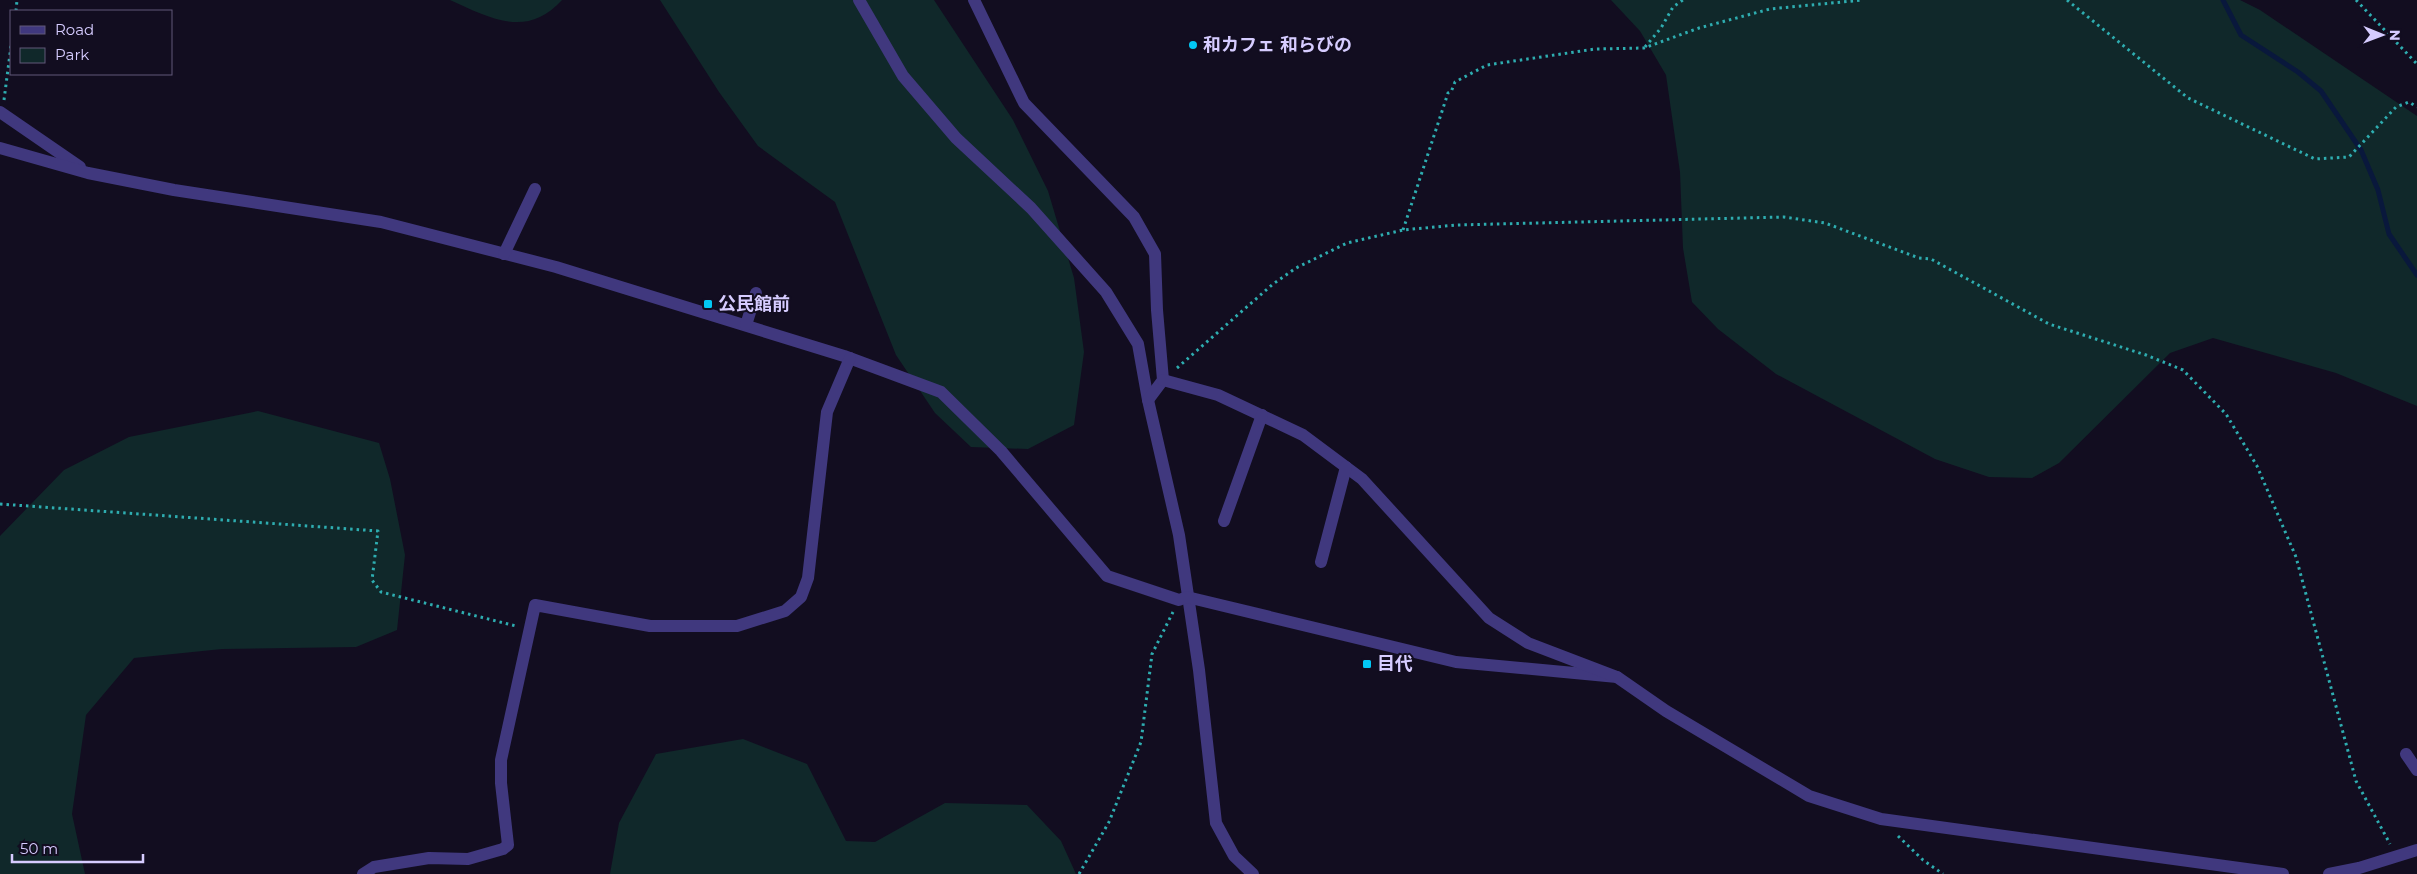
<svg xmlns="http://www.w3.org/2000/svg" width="2417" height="874" font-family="Montserrat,'Noto Sans JP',sans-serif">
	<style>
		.green { fill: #10282a }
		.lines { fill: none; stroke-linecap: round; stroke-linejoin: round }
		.stream { stroke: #09183c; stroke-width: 5 }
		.path { stroke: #2eadb0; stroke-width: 3; stroke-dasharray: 2.5 4; stroke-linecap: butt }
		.minor { stroke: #40387e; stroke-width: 12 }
		.poi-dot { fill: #02c8f4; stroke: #120d20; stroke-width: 2 }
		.labels { text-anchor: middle; stroke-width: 4; stroke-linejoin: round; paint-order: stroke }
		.poi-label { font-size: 18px; font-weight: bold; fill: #d6ccff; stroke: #120d20; text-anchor: start }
	</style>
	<rect width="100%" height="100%" fill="#120d20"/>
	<g class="green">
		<path d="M450,0H562C527,39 490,18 450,0Z"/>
		<path d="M660,0H934L1013,120L1048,191L1074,278L1084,352L1074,425L1028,449L971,447L935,413L896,355L835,202L758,146L719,92Z"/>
		<path d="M1611,0H2240L2260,10L2417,116V406L2336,373L2213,338L2170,353L2059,463L2032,478L1989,477L1935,459L1776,374L1718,329L1692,302L1683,248L1680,172L1666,75L1640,31Z"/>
		<path d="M258,411L379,443L390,479L405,555L397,630L356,647L222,649L134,658L86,715L72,814L85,874H0V536L64,470L129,437Z"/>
		<path d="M743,739L807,764L846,841L875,842L945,803L1027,805L1061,841L1076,874H610L619,823L656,754Z"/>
	</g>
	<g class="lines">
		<path class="stream" d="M2223,0L2241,35L2298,72L2321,91L2361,150L2378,190L2389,234L2417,275"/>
		<g class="path">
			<path d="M2067,0L2188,98L2315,159L2349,157L2396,107L2409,102L2417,107"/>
			<path d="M2356,0L2417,64"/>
			<path d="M16,11L17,0"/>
			<path d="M1645,47L1661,28L1673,7L1683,0"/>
			<path d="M4,100L11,46"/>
			<path d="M1403,230L1448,93L1451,92L1455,82L1487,65L1595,49L1644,48L1699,28L1770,9L1863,0"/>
			<path d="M1177,368L1273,284L1296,268L1347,243L1403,230L1456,225L1784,217L1825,223L1919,258L1931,259L2049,324L2146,355L2183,370L2226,414L2257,466L2296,557L2356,781L2390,844"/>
			<path d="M0,504L378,531L372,580L381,592L516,626"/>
			<path d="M1898,836L1923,860L1943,874"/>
			<path d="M1079,874L1109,822L1141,742L1152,654L1173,612"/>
		</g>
		<g class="minor">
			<path d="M859,0L903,76L956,138L1031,208L1106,292L1138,344L1148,400L1179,535L1199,670L1216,823L1234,856L1253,874"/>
			<path d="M974,0L1024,103L1134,217L1155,254L1157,310L1163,380L1148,400"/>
			<path d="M0,112L80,167"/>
			<path d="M0,148L88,173L174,190L381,222L556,267L844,356L941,392L1001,451L1107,576L1179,600L1187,597L1456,662L1617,677"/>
			<path d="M504,254L535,189"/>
			<path d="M746,325L756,293"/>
			<path d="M1163,380L1218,395L1303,435L1362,479L1489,618L1528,643L1617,677L1666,711L1809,796L1881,819L2283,874"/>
			<path d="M1224,521L1262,415"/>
			<path d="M1321,562L1346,467"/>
			<path d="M2406,754L2417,770"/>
			<path d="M363,874L374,867L429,858L468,859L503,849L508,845L501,783V760L535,605L650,626H737L785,611L801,597L808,578L827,412L850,358"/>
			<path d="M2329,874L2359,868L2417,850"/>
		</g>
	</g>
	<g class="poi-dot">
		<circle cx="1193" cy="45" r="5"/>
		<rect x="703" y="299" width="10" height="10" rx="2.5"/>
		<rect x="1362" y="659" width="10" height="10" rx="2.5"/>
	</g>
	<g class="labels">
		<g class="poi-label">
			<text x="1203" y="51">和カフェ 和らびの</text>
			<text x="718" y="310">公民館前</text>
			<text x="1377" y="670">目代</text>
		</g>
	</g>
	<rect x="10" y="10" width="162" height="65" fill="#120d20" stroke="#605979"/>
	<rect x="20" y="26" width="25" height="8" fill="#40387e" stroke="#605979"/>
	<text x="55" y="35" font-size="15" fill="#d6ccff">Road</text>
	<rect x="20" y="48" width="25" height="15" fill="#10282a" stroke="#605979"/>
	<text x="55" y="60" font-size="15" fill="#d6ccff">Park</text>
	<g transform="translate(2382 35) rotate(91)" stroke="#120d20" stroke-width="4" paint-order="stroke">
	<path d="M0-4L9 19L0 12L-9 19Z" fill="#d6ccff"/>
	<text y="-8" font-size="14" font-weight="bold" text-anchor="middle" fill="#d6ccff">N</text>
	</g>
	<path d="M12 854v8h131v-8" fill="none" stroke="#d6ccff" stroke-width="2.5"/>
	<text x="20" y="854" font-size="15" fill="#d6ccff" stroke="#120d20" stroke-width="4" paint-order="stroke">50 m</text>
</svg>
